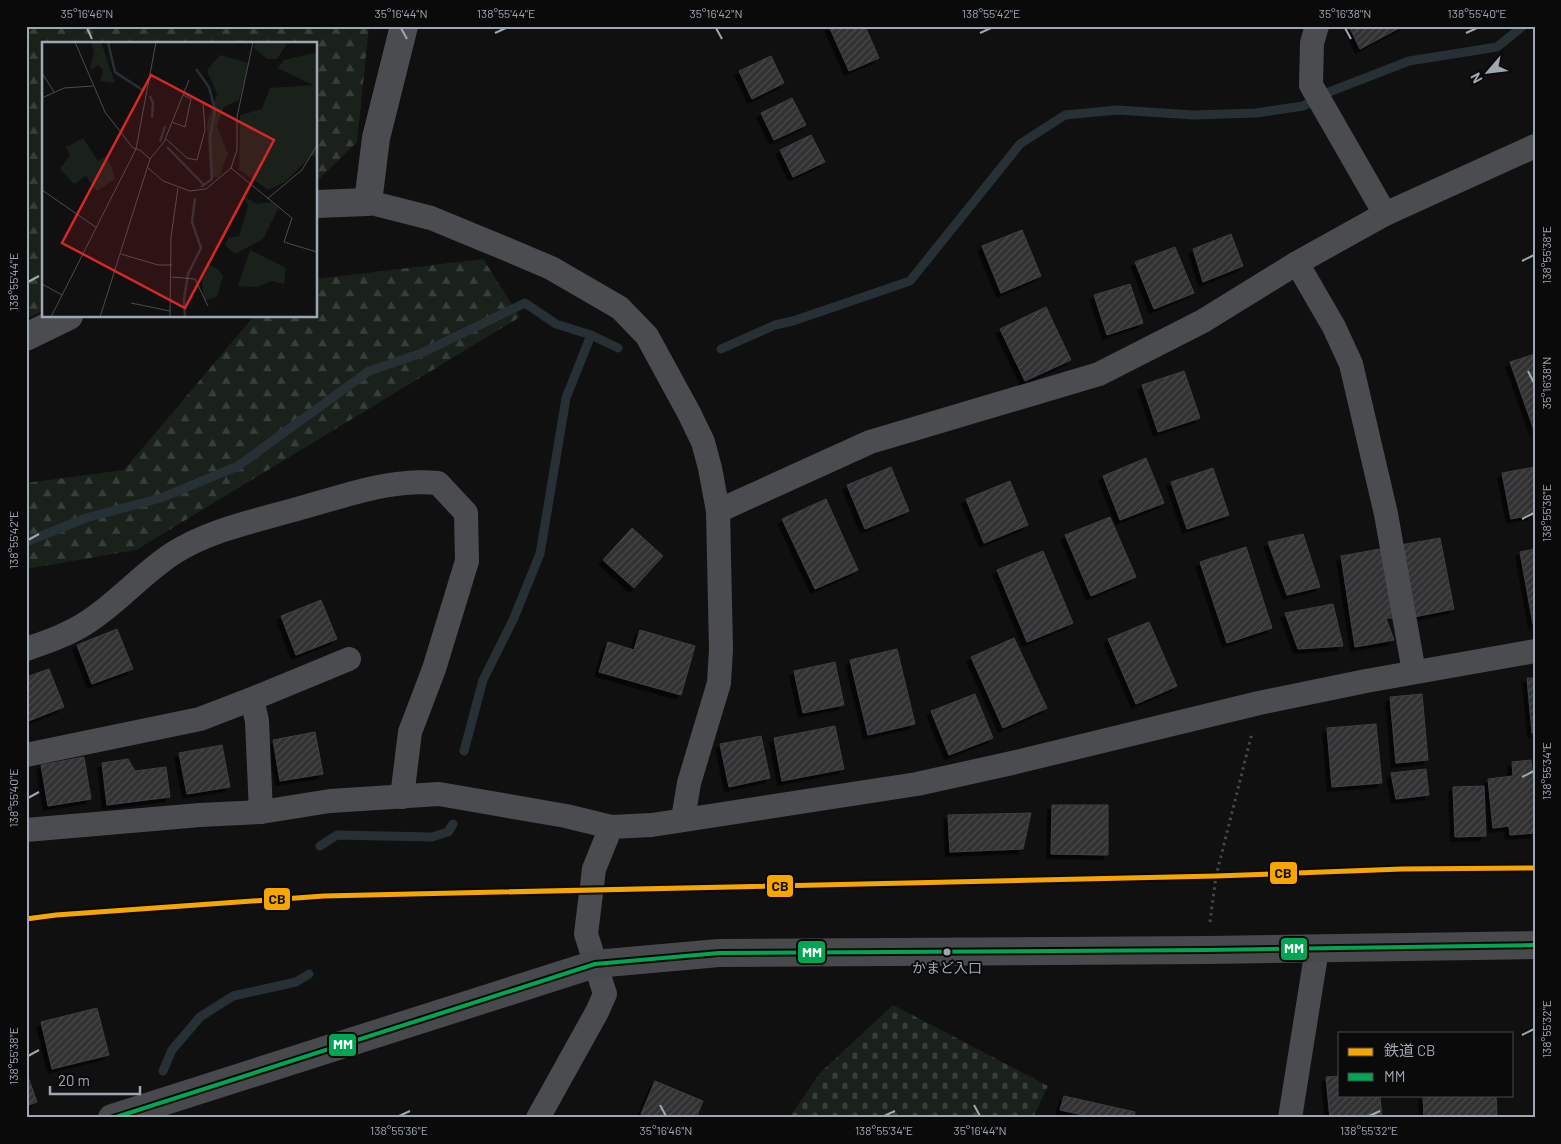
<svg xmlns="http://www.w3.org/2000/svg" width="1561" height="1144" font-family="Barlow,'Noto Sans JP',sans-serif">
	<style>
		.forest { fill: url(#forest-firs) }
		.cemetery { fill: url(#cemetery-stones) }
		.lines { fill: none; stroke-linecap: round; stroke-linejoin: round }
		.stream { stroke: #263035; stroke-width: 9 }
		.building { fill: url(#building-hatch); stroke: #3e4044; filter: url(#shadow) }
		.path { stroke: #45474b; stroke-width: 3; stroke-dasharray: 2.5 4; stroke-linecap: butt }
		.minor { stroke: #4a4c50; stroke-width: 24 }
		.tertiary { stroke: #4a4c50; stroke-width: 28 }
		.secondary { stroke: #48494d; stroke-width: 28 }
		.bus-1-casing { stroke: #0a0a0b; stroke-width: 8 }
		.bus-1 { stroke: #00a651; stroke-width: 4 }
		.rail-1-casing { stroke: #0a0a0b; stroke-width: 9 }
		.rail-1 { stroke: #f7a600; stroke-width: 5 }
		.ticks { fill: none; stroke: #9fa7b2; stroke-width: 2 }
		.bus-dot { fill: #9fa7b2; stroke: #0a0a0b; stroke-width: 2 }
		.labels { text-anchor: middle; stroke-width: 4; stroke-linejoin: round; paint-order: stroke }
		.bus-label { font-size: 14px; fill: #9fa7b2; stroke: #0a0a0b }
		.inset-river { fill: none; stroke: #263035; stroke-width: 2.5 }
		.inset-road { fill: none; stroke: #494c51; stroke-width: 1 }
		.view { fill: #d62828; fill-opacity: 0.15; stroke: #d62828; stroke-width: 2.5 }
		.inset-edge { fill: none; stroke: #9fa7b2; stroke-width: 2.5 }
		.line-badge { stroke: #0a0a0b; stroke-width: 2 }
		.badge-label { font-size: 14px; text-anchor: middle; font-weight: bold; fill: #fff }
		.pale-badge-label { font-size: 14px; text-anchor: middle; font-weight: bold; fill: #111 }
		.neatline { fill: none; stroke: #9fa7b2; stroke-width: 2 }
		.ticks-label { font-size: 12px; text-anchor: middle; fill: #9fa7b2 }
	</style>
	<defs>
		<pattern id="forest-firs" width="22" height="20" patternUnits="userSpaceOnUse" patternTransform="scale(1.25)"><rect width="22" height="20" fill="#1a201a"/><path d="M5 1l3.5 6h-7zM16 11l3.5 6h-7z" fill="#383e39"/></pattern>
		<pattern id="cemetery-stones" width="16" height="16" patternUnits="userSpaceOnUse" patternTransform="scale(1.25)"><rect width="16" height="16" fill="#1a201a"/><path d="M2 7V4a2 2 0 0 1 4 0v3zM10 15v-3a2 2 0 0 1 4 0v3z" fill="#383e39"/></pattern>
		<pattern id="building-hatch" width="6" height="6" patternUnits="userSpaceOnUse" patternTransform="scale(1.25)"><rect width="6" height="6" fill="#303033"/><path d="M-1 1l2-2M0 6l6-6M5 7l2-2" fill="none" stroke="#4b4b4e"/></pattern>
		<filter id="shadow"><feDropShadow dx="-4.5" dy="4.5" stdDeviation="0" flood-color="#0009"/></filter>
	</defs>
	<rect width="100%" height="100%" fill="#101010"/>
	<g class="forest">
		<path d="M26,26H369L357,142L316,182V44H44V310L26,319Z"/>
		<path d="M483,259L520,317L136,550L26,569V483L124,470L254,316H316V279Z"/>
	</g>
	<path class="cemetery" d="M893,1005L1048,1086L1033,1118H789L820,1073Z"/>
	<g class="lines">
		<g class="stream">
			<path d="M721,349L775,325L793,321L910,281L1020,144L1065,115L1117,110L1194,115L1256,113L1303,106L1329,92L1409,61L1497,47L1523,26"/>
			<path d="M26,542L86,518L161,498L238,466L369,371L422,353L525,303L556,324L591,335L618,348"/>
			<path d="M464,751L483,680L513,620L540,554L566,398L591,335"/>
			<path d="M320,846L337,835L432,837L448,832L453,824"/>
			<path d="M163,1071L172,1050L200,1017L233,996L296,982L309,974"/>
		</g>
	</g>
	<g class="building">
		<path d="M829,26H865L879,58L849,71Z"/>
		<path d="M1349,26H1403L1360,49Z"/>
		<path d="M771,56L784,83L752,99L739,71Z"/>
		<path d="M792,98L806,125L774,140L761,113Z"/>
		<path d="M811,135L825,162L793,177L780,150Z"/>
		<path d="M1022,230L1041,276L1001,293L982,246Z"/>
		<path d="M1231,234L1243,266L1203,282L1193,249Z"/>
		<path d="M1175,247L1194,293L1154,309L1135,262Z"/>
		<path d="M1130,284L1143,323L1107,335L1094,295Z"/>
		<path d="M1046,307L1071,360L1025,381L1000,329Z"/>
		<path d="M1535,354V433L1510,362Z"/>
		<path d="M1184,371L1200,418L1158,432L1142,385Z"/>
		<path d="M1146,458L1164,503L1120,520L1103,476Z"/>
		<path d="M891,467L909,511L865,529L847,485Z"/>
		<path d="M1535,467V514L1511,519L1502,473Z"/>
		<path d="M1213,468L1229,515L1187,529L1171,482Z"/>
		<path d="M1010,481L1028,525L984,543L966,499Z"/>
		<path d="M826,499L858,570L815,589L782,519Z"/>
		<path d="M1110,517L1136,577L1091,596L1065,535Z"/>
		<path d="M632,528L663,556L634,588L603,560Z"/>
		<path d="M1303,534L1320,587L1287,595L1268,542Z"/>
		<path d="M1440,538L1454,609L1414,617L1400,545Z"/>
		<path d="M1246,547L1272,628L1227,643L1200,562Z"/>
		<path d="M1380,549L1393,618H1386L1394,640L1355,647L1341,556Z"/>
		<path d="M1535,549V624H1533L1520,552Z"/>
		<path d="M1043,551L1073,623L1027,642L997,570Z"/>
		<path d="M321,600L337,639L296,655L281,616Z"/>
		<path d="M1333,604L1343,646L1298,649L1285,613Z"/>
		<path d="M1149,622L1177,686L1136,704L1108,639Z"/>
		<path d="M117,629L133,669L92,684L77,645Z"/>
		<path d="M640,630L695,646L681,695L599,672L608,642L634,650Z"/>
		<path d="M1014,638L1047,708L1003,728L971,657Z"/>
		<path d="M897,649L915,724L868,735L850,660Z"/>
		<path d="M835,662L844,705L803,713L794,671Z"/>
		<path d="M49,669L64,707L26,722V677Z"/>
		<path d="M1527,678H1535V733H1532Z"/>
		<path d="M975,694L993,738L949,755L931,711Z"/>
		<path d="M1422,694L1428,760L1396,763L1390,697Z"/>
		<path d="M1376,724L1382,783L1332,787L1327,728Z"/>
		<path d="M835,726L844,769L782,781L774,738Z"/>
		<path d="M315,732L323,774L280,781L273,740Z"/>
		<path d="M761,736L770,778L729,787L720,744Z"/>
		<path d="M222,745L230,787L187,794L179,753Z"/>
		<path d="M84,757L91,799L48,806L41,765Z"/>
		<path d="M128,759L135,771L166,767L170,797L107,805L102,763Z"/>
		<path d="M1531,760L1533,778H1535V833L1510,835L1509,826L1493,828L1488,779L1513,776L1512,762Z"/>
		<path d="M1426,769L1429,795L1396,799L1391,773Z"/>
		<path d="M1484,786L1486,836L1455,837L1453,787Z"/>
		<path d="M1052,805H1108V855L1051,854Z"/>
		<path d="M1031,813L1023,849L950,852L948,815Z"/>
		<path d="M97,1008L109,1055L52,1069L41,1022Z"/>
		<path d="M26,1071L37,1102L26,1106Z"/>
		<path d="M1340,1076V1095H1380L1382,1118H1330L1326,1077Z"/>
		<path d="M655,1081L703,1101L696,1118H649L641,1114Z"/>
		<path d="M1423,1095H1496L1497,1115L1424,1117Z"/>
		<path d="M1064,1096L1135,1112L1134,1118H1082L1083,1115L1060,1110Z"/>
	</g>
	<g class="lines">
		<path class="path" d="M1210,922L1216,876L1252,733"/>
		<g class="minor">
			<path d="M1317,26L1312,43L1311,85L1385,214"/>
			<path d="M368,202L431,218L504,248L551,268L620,308L647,336L689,413L703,442L710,468L718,511L721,649L719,683L689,783L683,819"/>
			<path d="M1297,263L1334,327L1351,364L1386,514L1414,672"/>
			<path d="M718,511L870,442L1099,374L1203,321L1297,263L1385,214L1535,146"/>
			<path d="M26,649C47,642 70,634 89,621C118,602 142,574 172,554C209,530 255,521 297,509C342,497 390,478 438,483L466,513L467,561L434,669L410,732L402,797"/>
			<path d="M252,699L349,659"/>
			<path d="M26,755L200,719L252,699L257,721L261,812"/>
			<path d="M26,830L200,815L261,812L330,801L439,794L566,816L611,827"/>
			<path d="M538,1118L597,1012L605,994L586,934L594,869L611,827L652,825L917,784L1012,763L1259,703L1366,681L1535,651"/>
			<path d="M1290,1118L1317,949"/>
		</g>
		<g class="tertiary">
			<path d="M316,204L368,202L376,138L404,26"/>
			<path d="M26,337L69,316"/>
		</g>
		<path class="secondary" d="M112,1118L595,964L719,953L1207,950L1535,945"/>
		<g class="bus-1-casing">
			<path id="bus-1" d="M113,1118L595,964L719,953L1207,950L1535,945"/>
		</g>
		<use href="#bus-1" class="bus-1"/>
		<g class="rail-1-casing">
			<path id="rail-1" d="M26,919L56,915L324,896L1216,876L1402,869L1535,868"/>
		</g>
		<use href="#rail-1" class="rail-1"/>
	</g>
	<path class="ticks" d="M87,28L92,39M401,28L407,39M716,28L722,39M1345,28L1351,39M495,33L506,28M980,33L991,28M1466,33L1477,28M1522,261L1534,255M28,282L39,276M1528,371L1534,383M1522,519L1534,513M28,540L39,534M1522,777L1534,771M28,798L39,792M1522,1035L1534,1029M28,1056L39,1050M660,1105L666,1116M974,1105L980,1116M399,1116L410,1111M884,1116L895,1111M1369,1116L1380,1111"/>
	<circle class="bus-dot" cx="947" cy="952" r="4.5"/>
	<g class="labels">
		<g class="bus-label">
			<text x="947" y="973">かまど入口</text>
		</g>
	</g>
	<g transform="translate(42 42)">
		<rect width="275" height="275" fill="#101010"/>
		<path d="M49,0H59L73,41L58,39L61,28L56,23L50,28L48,25L52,10ZM213,0H246L235,17H225L212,6ZM275,10V115L269,114L243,140L226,148L197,128L198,73L220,67L228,46L271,43L235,26L242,18ZM178,13L207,21L197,58L182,65L175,84L186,112L177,135L168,136L165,81L175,52L165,28ZM203,155L215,162L229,160L237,165L221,197L193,212L183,203L186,196L197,194L206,164ZM208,208L244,226L242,242L230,239L215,245L196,244ZM167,223L176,227L181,234L175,255L162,259L160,238Z" fill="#1a201a"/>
		<path d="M41,96L56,119L64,114L70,125L73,137L55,149L44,134L32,142L18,127L28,113L24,105Z" fill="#1a201a"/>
		<path class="inset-river" d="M66,0L73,30L102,49M154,27L167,45L173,68L168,97L170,137L159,145M108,54L111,61L110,76M118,100L123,84M125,105L162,143M143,275L142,257L146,232L159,206L150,180L153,156"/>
		<path class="inset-road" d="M33,0L63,70L91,106L98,108L108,117L58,275M0,31L12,50M0,56L22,46L51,44M130,80L143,85L149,57L141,53M123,96L145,116L155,118L163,88L161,60M108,117L122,100L147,38M105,125L121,139L148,149L164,147L189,126L195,108V75L211,0M189,126L250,176L242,200L275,210M0,148L55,186M225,157L260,128L275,103M79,212L116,223H130M130,235L153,237L166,264M0,242L20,253M89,261L128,269M9,275L94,107L114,0M128,275L129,195L136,146"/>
		<path class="view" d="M109,33L232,98L143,266L20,201Z"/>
		<rect width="275" height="275" class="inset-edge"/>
	</g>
	<g class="line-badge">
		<rect x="1269" y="861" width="29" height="24" rx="5" fill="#f7a600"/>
		<rect x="766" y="874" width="28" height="24" rx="5" fill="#f7a600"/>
		<rect x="263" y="887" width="28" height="24" rx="5" fill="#f7a600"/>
		<rect x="1280" y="937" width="28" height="24" rx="5" fill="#00a651"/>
		<rect x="797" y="940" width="29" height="24" rx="5" fill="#00a651"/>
		<rect x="328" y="1033" width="29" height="24" rx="5" fill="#00a651"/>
	</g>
	<g class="badge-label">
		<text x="1294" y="953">MM</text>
		<text x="812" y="957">MM</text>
		<text x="343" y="1049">MM</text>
	</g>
	<g class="pale-badge-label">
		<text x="1283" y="878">CB</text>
		<text x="780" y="891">CB</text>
		<text x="277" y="904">CB</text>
	</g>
	<rect width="1561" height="1144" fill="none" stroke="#0a0a0b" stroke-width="55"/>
	<rect x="1338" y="1032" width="175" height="65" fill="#0a0a0b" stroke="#46494e"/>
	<rect x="1348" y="1048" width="25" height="8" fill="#f7a600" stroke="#46494e"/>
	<text x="1384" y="1056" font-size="15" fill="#9fa7b2">鉄道 CB</text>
	<rect x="1348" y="1073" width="25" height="8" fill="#00a651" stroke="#46494e"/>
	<text x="1384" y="1082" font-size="15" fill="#9fa7b2">MM</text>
	<g transform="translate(1488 72) rotate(242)" stroke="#0a0a0b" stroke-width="4" paint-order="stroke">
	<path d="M0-4L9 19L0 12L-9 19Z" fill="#9fa7b2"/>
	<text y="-8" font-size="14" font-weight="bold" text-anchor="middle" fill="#9fa7b2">N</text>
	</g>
	<path d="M50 1086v8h90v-8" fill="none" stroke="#9fa7b2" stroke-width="2.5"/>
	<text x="58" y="1086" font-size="15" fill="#9fa7b2" stroke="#0a0a0b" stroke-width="4" paint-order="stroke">20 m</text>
	<rect x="28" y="28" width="1506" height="1088" class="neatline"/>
	<g class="ticks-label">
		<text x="87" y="18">35°16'46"N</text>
		<text x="401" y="18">35°16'44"N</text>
		<text x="506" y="18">138°55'44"E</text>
		<text x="716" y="18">35°16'42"N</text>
		<text x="991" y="18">138°55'42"E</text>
		<text x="1345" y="18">35°16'38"N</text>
		<text x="1477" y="18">138°55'40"E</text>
		<text transform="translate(1547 255) rotate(-90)" y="4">138°55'38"E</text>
		<text transform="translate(14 282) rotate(-90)" y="4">138°55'44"E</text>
		<text transform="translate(1547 383) rotate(-90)" y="4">35°16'38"N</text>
		<text transform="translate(1547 513) rotate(-90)" y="4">138°55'36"E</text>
		<text transform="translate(14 540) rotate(-90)" y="4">138°55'42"E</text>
		<text transform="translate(1547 771) rotate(-90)" y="4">138°55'34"E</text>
		<text transform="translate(14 798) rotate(-90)" y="4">138°55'40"E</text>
		<text transform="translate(1547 1029) rotate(-90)" y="4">138°55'32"E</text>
		<text transform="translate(14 1056) rotate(-90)" y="4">138°55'38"E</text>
		<text x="399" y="1135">138°55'36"E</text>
		<text x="666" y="1135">35°16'46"N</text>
		<text x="884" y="1135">138°55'34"E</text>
		<text x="980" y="1135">35°16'44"N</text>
		<text x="1369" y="1135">138°55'32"E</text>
	</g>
</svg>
